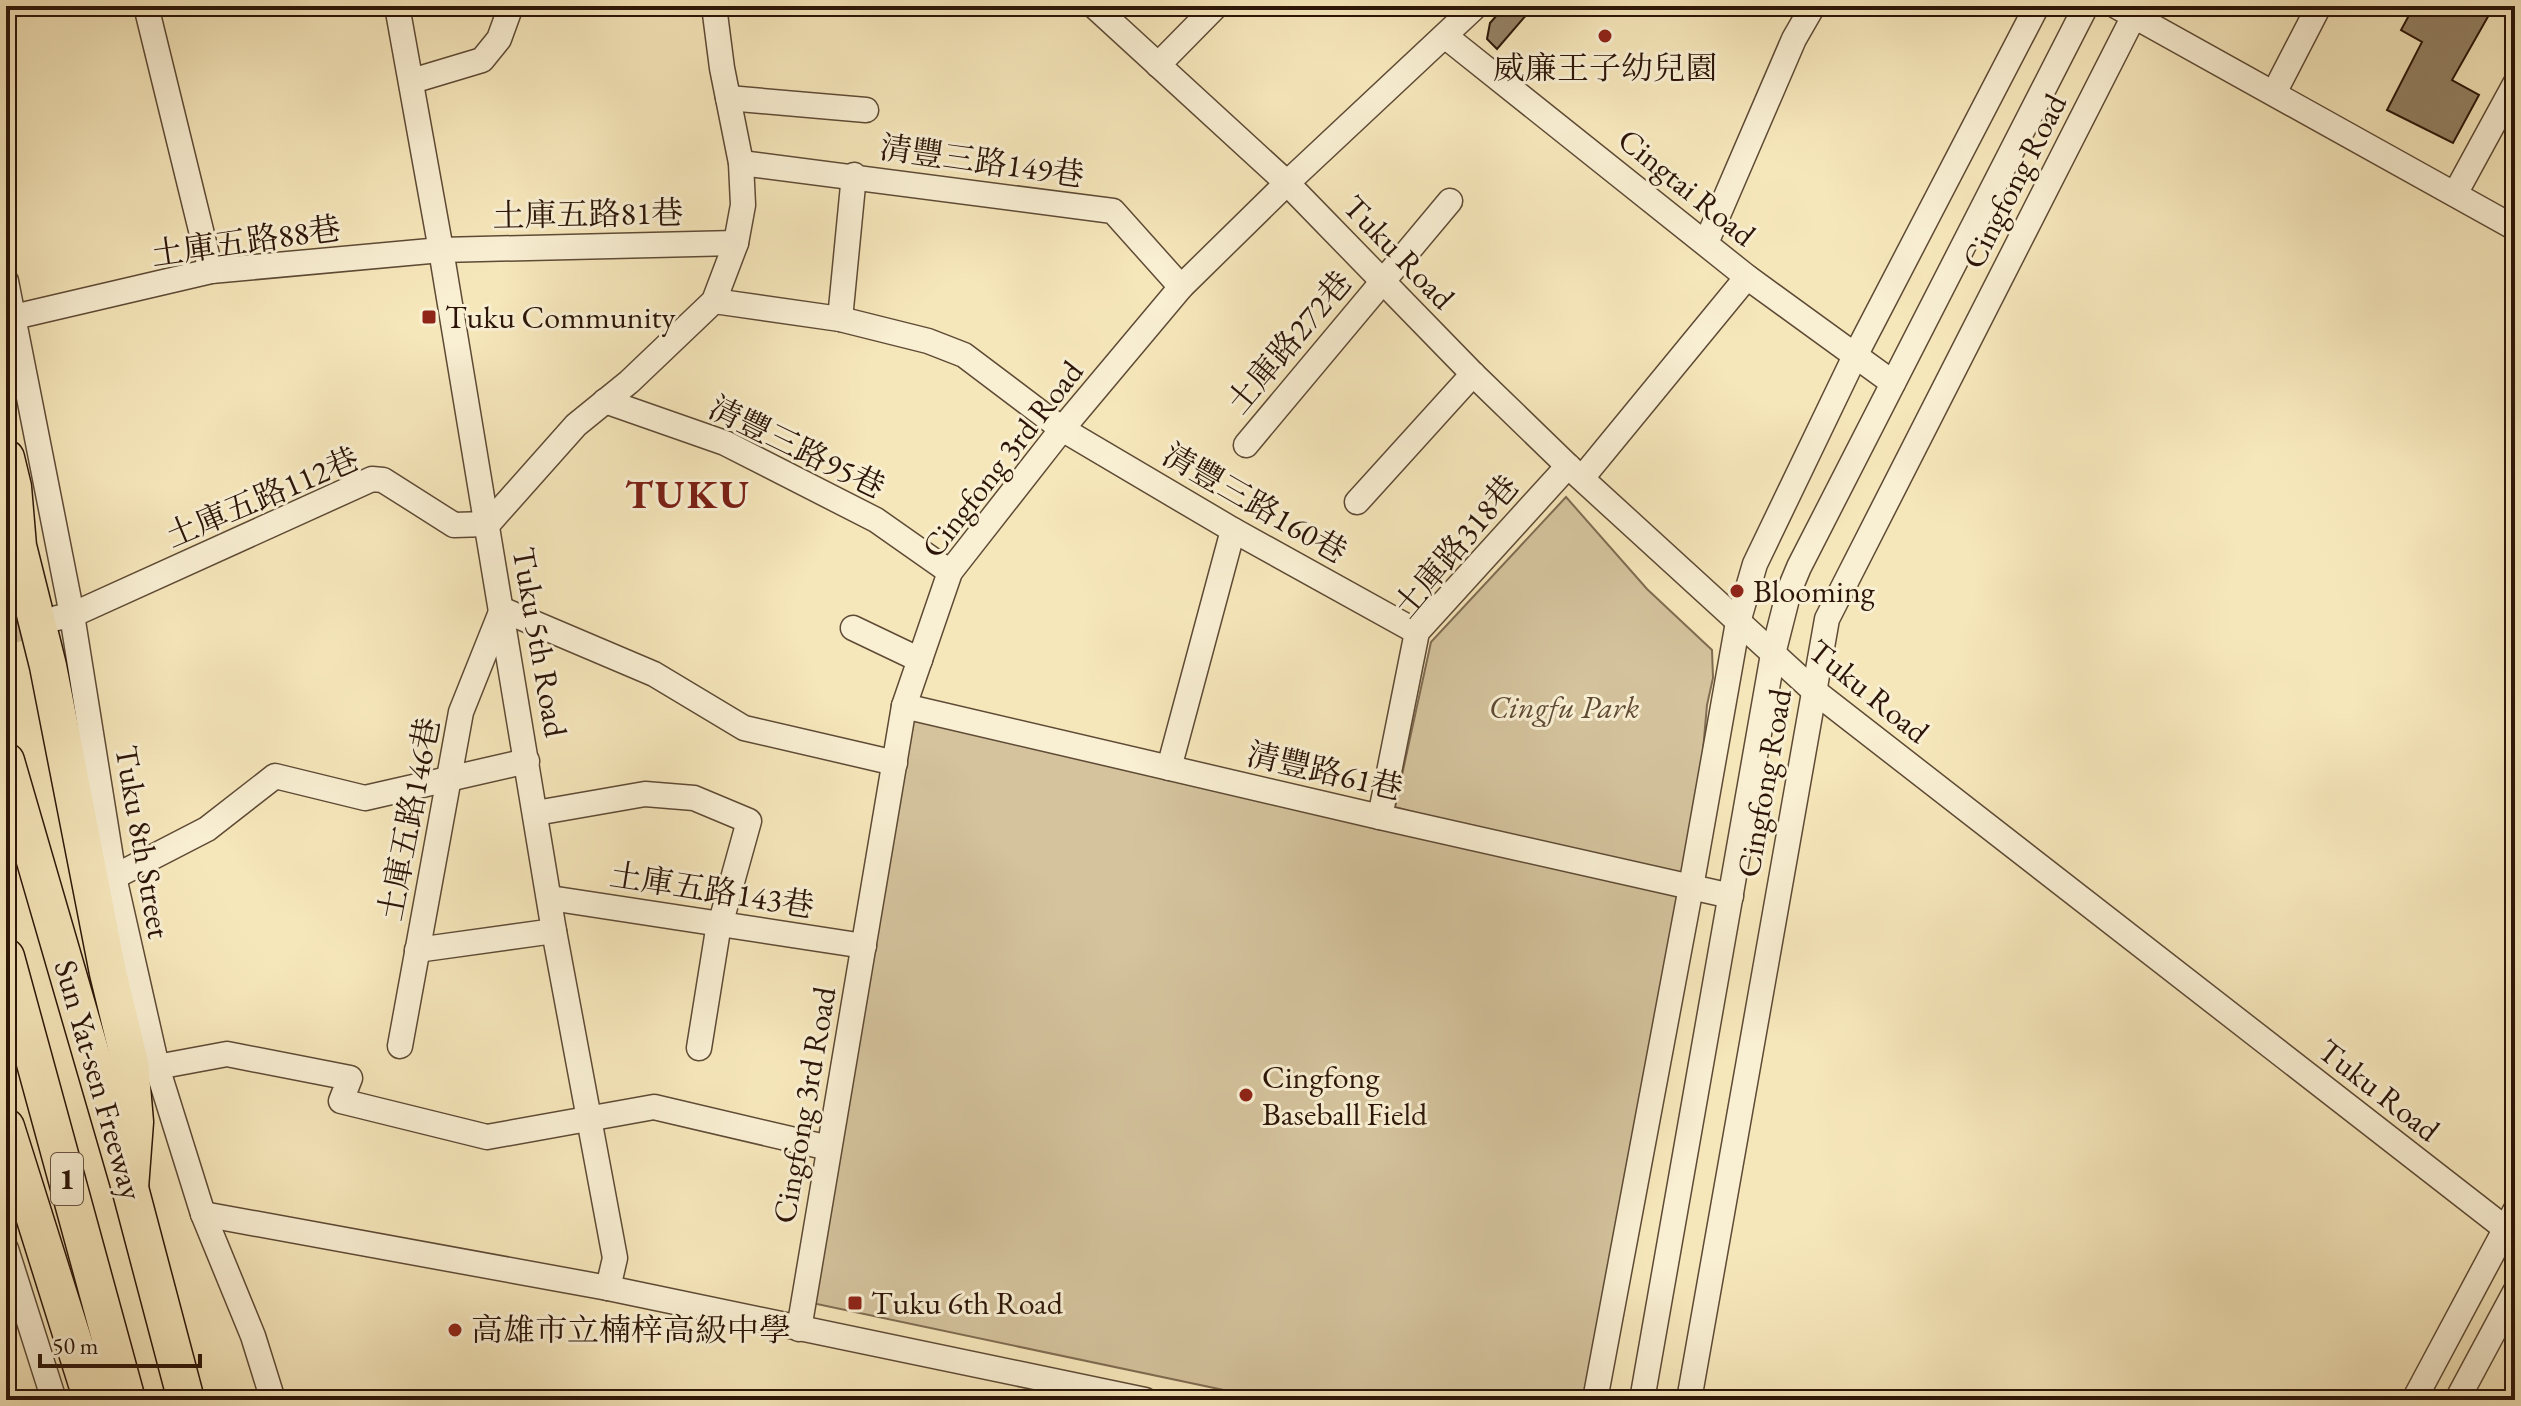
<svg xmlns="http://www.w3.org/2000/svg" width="2521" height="1406" font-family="'EB Garamond','Noto Serif TC',serif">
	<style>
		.green { fill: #d4c39d; stroke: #806c52; stroke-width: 2 }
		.building { fill: #958265; stroke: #2c1508; stroke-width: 2 }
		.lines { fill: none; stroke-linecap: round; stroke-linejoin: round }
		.minor-tunnel { stroke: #cebd97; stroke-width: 24; stroke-dasharray: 24 12; stroke-linecap: butt }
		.minor-casing { stroke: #5e4a35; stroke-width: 27 }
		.highway-casing { stroke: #2c1508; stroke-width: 39 }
		.minor { stroke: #f9efd3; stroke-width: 24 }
		.highway { stroke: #f6e7bb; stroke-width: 36 }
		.poi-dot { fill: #8f2418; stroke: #f9efd3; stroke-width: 3 }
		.labels { text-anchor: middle; stroke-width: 6; stroke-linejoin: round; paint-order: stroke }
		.shield { fill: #f9efd3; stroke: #6a5645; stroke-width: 2 }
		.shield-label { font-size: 30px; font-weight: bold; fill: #2c1508 }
		.poi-label { font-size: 32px; fill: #2c1508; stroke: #f9efd3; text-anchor: start }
		.street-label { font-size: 32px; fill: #2c1508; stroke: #f9efd3 }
		.park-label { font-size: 32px; font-style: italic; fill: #5e4935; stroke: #f9efd3 }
		.district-label { font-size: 40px; font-weight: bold; letter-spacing: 2px; fill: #7a1f14; stroke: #f9efd3 }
	</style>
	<rect width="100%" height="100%" fill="#f6e7bb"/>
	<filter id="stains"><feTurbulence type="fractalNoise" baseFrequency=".0025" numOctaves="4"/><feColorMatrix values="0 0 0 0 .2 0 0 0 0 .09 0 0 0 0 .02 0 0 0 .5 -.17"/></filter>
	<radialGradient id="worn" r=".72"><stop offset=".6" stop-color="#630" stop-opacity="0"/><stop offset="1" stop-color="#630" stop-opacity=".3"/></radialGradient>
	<path class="green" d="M1566,497L1647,589L1712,650L1713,678L1707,705L1691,887L1584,1400H1271L812,1303L904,706L1660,879L1395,807L1431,642Z"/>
	<g class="building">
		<path d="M1505,6H1534L1497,49L1487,39L1490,23Z"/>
		<path d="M2414,6H2494L2452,80L2479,95L2453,143L2387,110L2422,42L2401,30Z"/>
	</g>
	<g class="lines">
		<path class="minor-tunnel" d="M6,633L51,620"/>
		<g class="minor-casing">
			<g id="minor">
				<path d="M146,6L211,271"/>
				<path d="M397,6L441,250L554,931L615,1258L608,1288"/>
				<path d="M1094,6L1287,183L1473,374L1568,466L1813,690L2515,1236"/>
				<path d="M2116,6L2515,228"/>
				<path d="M1445,36L1747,277L1893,383"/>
				<path d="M1158,65L1216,6"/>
				<path d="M412,81L482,60L499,39L511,6"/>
				<path d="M2274,93L2319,6"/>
				<path d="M728,98L866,110"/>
				<path d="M741,163L1113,211L1181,287"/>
				<path d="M2455,194L2515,84"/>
				<path d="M1706,243L1794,39L1813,6"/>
				<path d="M6,281L72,615L114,877L157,1067L203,1214L253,1336L273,1400"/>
				<path d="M714,301L840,319L928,341L964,355L1062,429L1233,530L1417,632"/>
				<path d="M14,317L211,271L441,250L736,243"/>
				<path d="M840,319L854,175"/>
				<path d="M605,401L725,443L876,520L950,572"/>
				<path d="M1246,445L1450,201"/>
				<path d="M1582,478L1747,277"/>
				<path d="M1357,502L1473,374"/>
				<path d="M488,524L576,425L629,382L714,301L736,243L743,205L741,163L722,68L714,6"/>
				<path d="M501,609L654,674L744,728L895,763"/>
				<path d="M57,618L72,615L372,479L383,480L454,525L488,524"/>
				<path d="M853,628L920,660"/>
				<path d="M904,706L1380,817L1731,896"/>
				<path d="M1169,768L1233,530"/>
				<path d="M536,813L645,794L694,798L749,821L717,936L699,1048"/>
				<path d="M1380,817L1417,632L1568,466"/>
				<path d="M114,877L207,829L275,776L365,798L527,761"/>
				<path d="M550,898L864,946"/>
				<path d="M417,950L554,931"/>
				<path d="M400,1046L461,712L501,612"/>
				<path d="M157,1067L227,1054L350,1078L341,1101L487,1137L654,1107L829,1148"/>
				<path d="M203,1214L608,1288L1145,1400"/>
				<path d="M6,1249L54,1400"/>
				<path d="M799,1329L904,706L950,572L1062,429L1181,287L1287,183L1476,6"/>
				<path d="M1595,1400L1691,887L1738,622L1755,564L1855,356L2037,6"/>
				<path d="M1642,1400L1773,654L1789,591L1799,567L2086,6"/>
				<path d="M1689,1400L1827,619L2139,6"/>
				<path d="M2414,1400L2515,1211"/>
				<path d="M2457,1400L2515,1292"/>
			</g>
		</g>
		<g class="highway-casing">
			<g id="highway">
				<path d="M6,458L13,487L18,546L48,666L108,973L130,1063L135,1122L130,1188"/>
				<path d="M6,761L130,1188L186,1400"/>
				<path d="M6,957L127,1400"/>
				<path d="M6,1127L92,1400"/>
			</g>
		</g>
		<use href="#minor" class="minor"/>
		<use href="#highway" class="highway"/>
	</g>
	<g class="poi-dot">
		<circle cx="1605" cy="36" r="8"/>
		<rect x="421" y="309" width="16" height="16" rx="4"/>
		<circle cx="1737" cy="591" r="8"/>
		<circle cx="1246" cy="1095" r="8"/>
		<rect x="847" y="1295" width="16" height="16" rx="4"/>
		<circle cx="455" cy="1330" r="8"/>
	</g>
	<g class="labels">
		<rect class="shield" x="51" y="1153" width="32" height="52" rx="6"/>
		<g class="shield-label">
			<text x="67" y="1189">1</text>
		</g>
		<g class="poi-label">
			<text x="1605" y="79" text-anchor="middle">威廉王子幼兒園</text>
			<text x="445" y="328">Tuku Community</text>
			<text x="1753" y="602">Blooming</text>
			<text x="1262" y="1088">Cingfong<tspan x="1262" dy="37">Baseball Field</tspan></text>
			<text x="871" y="1314">Tuku 6th Road</text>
			<text x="471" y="1341">高雄市立楠梓高級中學</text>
		</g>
		<g class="street-label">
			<text transform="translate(982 161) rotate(8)" y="11">清豐三路149巷</text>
			<text transform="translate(2014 181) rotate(-63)" y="11">Cingfong Road</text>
			<text transform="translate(1687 187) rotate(39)" y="11">Cingtai Road</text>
			<text transform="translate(588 214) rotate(-1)" y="11">土庫五路81巷</text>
			<text transform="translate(246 241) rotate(-8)" y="11">土庫五路88巷</text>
			<text transform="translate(1399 252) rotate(46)" y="11">Tuku Road</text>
			<text transform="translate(1289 342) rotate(-50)" y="11">土庫路272巷</text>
			<text transform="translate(797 447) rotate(26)" y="11">清豐三路95巷</text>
			<text transform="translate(1002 459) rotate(-52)" y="11">Cingfong 3rd Road</text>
			<text transform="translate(262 497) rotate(-23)" y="11">土庫五路112巷</text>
			<text transform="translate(1255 503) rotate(30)" y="11">清豐三路160巷</text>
			<text transform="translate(1456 546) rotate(-50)" y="11">土庫路318巷</text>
			<text transform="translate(540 642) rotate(80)" y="11">Tuku 5th Road</text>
			<text transform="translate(1869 691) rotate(39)" y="11">Tuku Road</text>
			<text transform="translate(1325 771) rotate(13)" y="11">清豐路61巷</text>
			<text transform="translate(1764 783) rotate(-80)" y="11">Cingfong Road</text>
			<text transform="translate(409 819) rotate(-79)" y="11">土庫五路146巷</text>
			<text transform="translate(143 842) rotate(80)" y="11">Tuku 8th Street</text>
			<text transform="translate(712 890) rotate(9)" y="11">土庫五路143巷</text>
			<text transform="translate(99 1080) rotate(74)" y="11">Sun Yat-sen Freeway</text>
			<text transform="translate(2379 1090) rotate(38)" y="11">Tuku Road</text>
			<text transform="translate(804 1105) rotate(-80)" y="11">Cingfong 3rd Road</text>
		</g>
		<g class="park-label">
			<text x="1564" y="718">Cingfu Park</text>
		</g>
		<g class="district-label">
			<text x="688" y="508">TUKU</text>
		</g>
	</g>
	<rect width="2521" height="1406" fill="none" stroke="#f6e7bb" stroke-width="32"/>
	<rect x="8" y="8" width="2505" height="1390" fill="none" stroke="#2c1508" stroke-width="4"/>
	<rect x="16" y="16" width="2489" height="1374" fill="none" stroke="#2c1508" stroke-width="2"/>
	<path d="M40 1354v12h160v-12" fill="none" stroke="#2c1508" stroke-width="4"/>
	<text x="52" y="1354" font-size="24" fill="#2c1508" stroke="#f9efd3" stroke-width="6" paint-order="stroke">50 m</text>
	<rect width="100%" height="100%" filter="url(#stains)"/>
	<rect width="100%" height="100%" fill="url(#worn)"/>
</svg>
